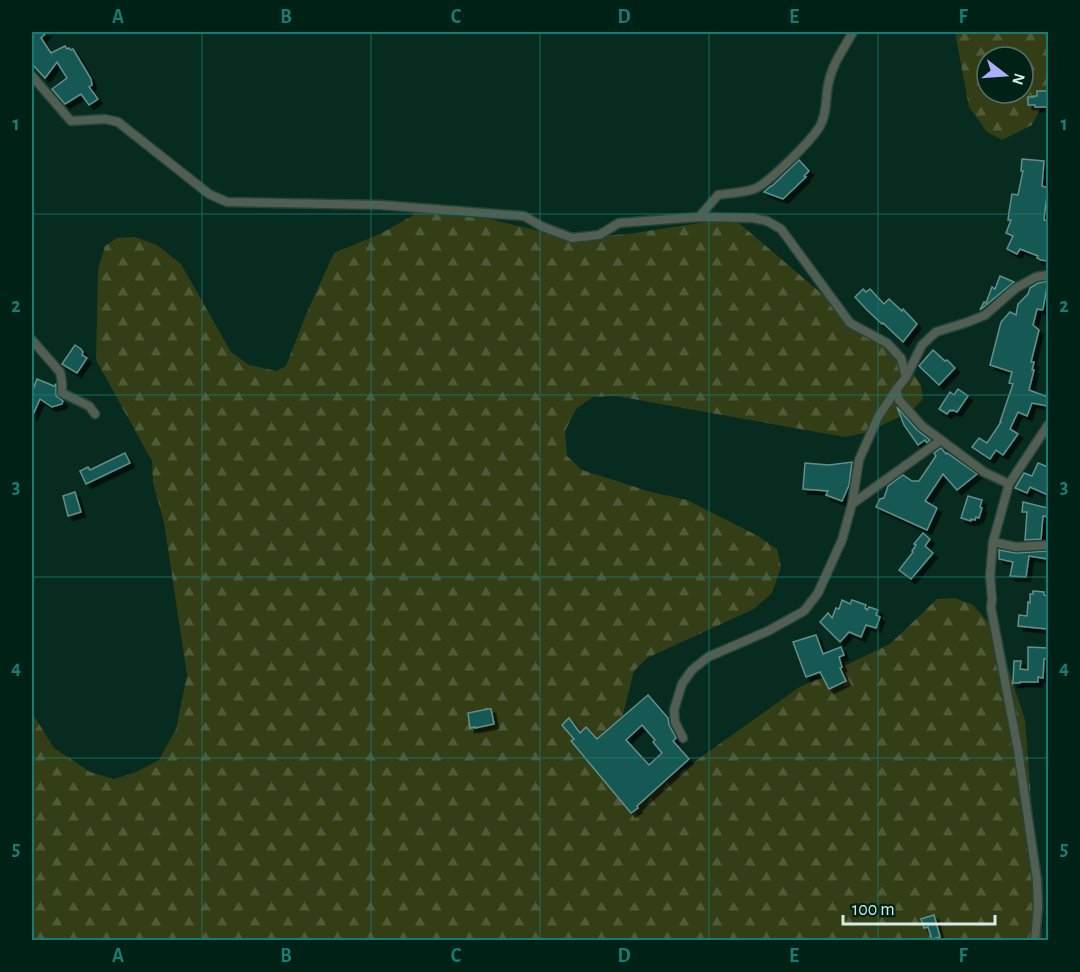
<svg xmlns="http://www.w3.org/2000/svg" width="1080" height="972" font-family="'Alegreya Sans',sans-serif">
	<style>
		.forest { fill: url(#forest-firs); fill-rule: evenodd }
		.building { fill: #125853; stroke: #658f8b; stroke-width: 1.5; fill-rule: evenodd; filter: url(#shadow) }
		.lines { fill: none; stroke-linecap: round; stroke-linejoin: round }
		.street-casing { stroke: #24463a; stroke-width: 11 }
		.street { stroke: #535e53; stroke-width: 8 }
		.grid { fill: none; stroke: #197c74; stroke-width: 1.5; stroke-opacity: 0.55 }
		.neatline { fill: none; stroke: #197c74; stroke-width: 2 }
		.grid-label { font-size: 20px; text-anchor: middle; font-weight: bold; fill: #197c74 }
	</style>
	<defs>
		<pattern id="forest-firs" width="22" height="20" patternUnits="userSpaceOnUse" patternTransform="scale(1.5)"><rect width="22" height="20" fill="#333d16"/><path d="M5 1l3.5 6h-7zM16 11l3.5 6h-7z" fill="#505938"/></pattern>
		<filter id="shadow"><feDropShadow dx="4.5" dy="4.5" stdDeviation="0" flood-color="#0009"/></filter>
	</defs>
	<rect width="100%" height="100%" fill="#072b1f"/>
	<g class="forest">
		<path d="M955,32H1048V85L1045,100L1032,125L1002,140L987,132L969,107ZM987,57H1023V93H987Z"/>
		<path d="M422,203L569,238L628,234L733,218L909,368L921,385L923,399L910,412L865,433L845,437L616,396L593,397L576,409L565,431L567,456L582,470L651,492L687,500L758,536L777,549L781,567L772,593L754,609L647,658L634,671L620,726L643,786L662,785L798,688L890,644L937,599L955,598L973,605L989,623L1008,668L1025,720L1042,940H32V713L54,748L90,772L114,779L134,773L159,760L176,729L187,675L164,522L153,483L152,461L96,360L98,270L105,246L117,238L135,237L157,245L181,264L231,352L249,365L276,371L286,366L307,312L334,253L380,234L412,216Z"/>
	</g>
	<g class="building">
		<path d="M32,32H47L41,38L51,53L65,46L67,49L69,48L71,50L73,49L91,79L92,85L89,87L98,99L89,105L81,94L65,104L52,89L67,78L57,62L45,78L32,64Z"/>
		<path d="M1037,91H1048V107H1035V105H1028V97H1034V96H1037Z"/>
		<path d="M1022,159L1044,161L1042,186L1048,188L1044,218V220L1048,221V261L1041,260L1037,258L1038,256L1020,249L1017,254L1007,249L1013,236L1006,233L1011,220H1008L1009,212L1012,194L1018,195L1023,171H1021Z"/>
		<path d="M799,160L809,171L804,176L806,177L783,199L764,192L771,186H772Z"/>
		<path d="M1000,276L1014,282L980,310L984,302L986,303L992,287L995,289Z"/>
		<path d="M1048,281L1043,309L1042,310L1037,309L1033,325L1039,330L1031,362H1034L1032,370H1034L1029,390L1048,397V406L1032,403L1027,416L1018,412L1010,429L1018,434L1003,455L996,450L990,459L972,447L979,438L987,443L1001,422H1000L1013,384L1009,383L1012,372L990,365L1001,322L1010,312L1016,315L1018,304L1028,294L1030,288L1038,283Z"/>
		<path d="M863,289L866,292L870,289L884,304L889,299L902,311L903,309L917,324L903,342L883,323L882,324L867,310L855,297Z"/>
		<path d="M75,345L81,349L83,352L82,355L87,358L77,373L62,364Z"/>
		<path d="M933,350L945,361L947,360L955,368L939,385L919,366Z"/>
		<path d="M37,379L54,386L56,384V396L63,401L62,404L52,407L40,399L32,417V392Z"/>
		<path d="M958,389L968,396L957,412L953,410L952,411L950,410L947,414L939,409L950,392L954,395Z"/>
		<path d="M897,407L917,430L930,440L927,443L925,440L918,445L904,425Z"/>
		<path d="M941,448L946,454L947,453L977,474L957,490L943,474L925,501L937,508L927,530L876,507L880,499L884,498L888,486L903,475L912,481H919L936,456L934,453Z"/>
		<path d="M125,453L130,463L86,484L80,471L88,467L90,470Z"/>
		<path d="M852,462L849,485L842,501L826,495L828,491L803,489L805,463L829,465Z"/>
		<path d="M1038,463L1048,467V495L1030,487L1027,493L1015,488L1024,473L1032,476Z"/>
		<path d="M75,492L81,512L68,516L63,496Z"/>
		<path d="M968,496L982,500L980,507L982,508L979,518L976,517L975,520L971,519V521L961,518Z"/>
		<path d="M1023,502L1048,508V517L1043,516L1041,539L1025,540L1027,512H1022Z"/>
		<path d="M923,533L930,539L925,546L933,553L911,579L899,570L913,552L912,551L916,545L914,544Z"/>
		<path d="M999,550L1016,553L1048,551V559L1029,556L1026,577L1010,576L1013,562L999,559Z"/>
		<path d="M1033,591L1044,592V595L1048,596L1047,629L1018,626L1019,615L1027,616L1028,602L1030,603V594H1033Z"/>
		<path d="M842,600L850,604L852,600L866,605L865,608L867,610L869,607L878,610L876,615L880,617L876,628L866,625L861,637L849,632L840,642L820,622L828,613L832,618L836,608L839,609Z"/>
		<path d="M816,635L823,654L841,647L844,655L839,657L842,667L840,668L846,681L829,689L820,672L806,677L793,642Z"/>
		<path d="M1028,647L1048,648V659H1044L1043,678L1038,677V682H1020V683H1013L1014,661H1021L1020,669L1028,670Z"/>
		<path d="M648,695L668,718L669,725L676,738L673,741L689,759L637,806L638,808L631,813L571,741L574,739L562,725L569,718L580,733L586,727L597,739ZM642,725L655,740L653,742L662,753L649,765L626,740Z"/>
		<path d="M488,709H491L494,724L475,728V727L470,728L468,713Z"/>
		<path d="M934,915L940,937L932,939L928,927L924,928L921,919Z"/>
	</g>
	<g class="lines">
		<g class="street-casing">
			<g id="street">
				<path d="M32,76L71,121L105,119L118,122L209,194L227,202L381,205L524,216L543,227L572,238L599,235L619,223L699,217L753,218L767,221L781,229L850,323L887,343L901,358L906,377L896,390L899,400L922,426L984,472L1009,484"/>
				<path d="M699,217L718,195C729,193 743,193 754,189C769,183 812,140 820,126C828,112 825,95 829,81C833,63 844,48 853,32"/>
				<path d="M32,340L60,372L62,382V393L89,406L95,414"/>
				<path d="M906,377L922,345L936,332L968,322L985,315L1016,288L1036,277L1048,275"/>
				<path d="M852,504L941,440"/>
				<path d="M993,542L1016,547L1048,545"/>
				<path d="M683,738L675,722L674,710L682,684L692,670L708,657L768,631L804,611L818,593L842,540L852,504L859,460L878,417L896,390"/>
				<path d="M1035,940L1038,907L1037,880L1018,750L991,608L992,599L990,576L993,542L1009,484L1048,425"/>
			</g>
		</g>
		<use href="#street" class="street"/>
	</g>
	<path class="grid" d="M202,32V940M371,32V940M540,32V940M709,32V940M878,32V940M32,214H1048M32,395H1048M32,577H1048M32,758H1048"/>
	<rect width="1080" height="972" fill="none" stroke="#002116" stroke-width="66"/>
	<g transform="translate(1005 75) rotate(107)"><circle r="28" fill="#002116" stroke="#567268" stroke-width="1.5"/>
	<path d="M0-4.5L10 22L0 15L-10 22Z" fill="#a7b1fc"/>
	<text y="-9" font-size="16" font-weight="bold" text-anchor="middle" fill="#d8ebe2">N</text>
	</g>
	<path d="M843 915v9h152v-9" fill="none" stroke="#d8ebe2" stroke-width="3"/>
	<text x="852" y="915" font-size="18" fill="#d8ebe2" stroke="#002116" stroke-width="4.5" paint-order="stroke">100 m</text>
	<rect x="33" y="33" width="1014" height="906" class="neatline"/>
	<g class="grid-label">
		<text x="118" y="23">A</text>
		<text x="286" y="23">B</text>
		<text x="456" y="23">C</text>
		<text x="624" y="23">D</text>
		<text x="794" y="23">E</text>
		<text x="963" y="23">F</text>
		<text x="16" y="130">1</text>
		<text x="1064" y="130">1</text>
		<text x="16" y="312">2</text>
		<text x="1064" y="312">2</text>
		<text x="16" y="493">3</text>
		<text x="1064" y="493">3</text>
		<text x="16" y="674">4</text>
		<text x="1064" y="674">4</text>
		<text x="16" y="855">5</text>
		<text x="1064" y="855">5</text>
		<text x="118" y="962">A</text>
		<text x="286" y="962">B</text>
		<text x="456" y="962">C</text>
		<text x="624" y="962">D</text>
		<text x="794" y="962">E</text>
		<text x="963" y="962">F</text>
	</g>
</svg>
